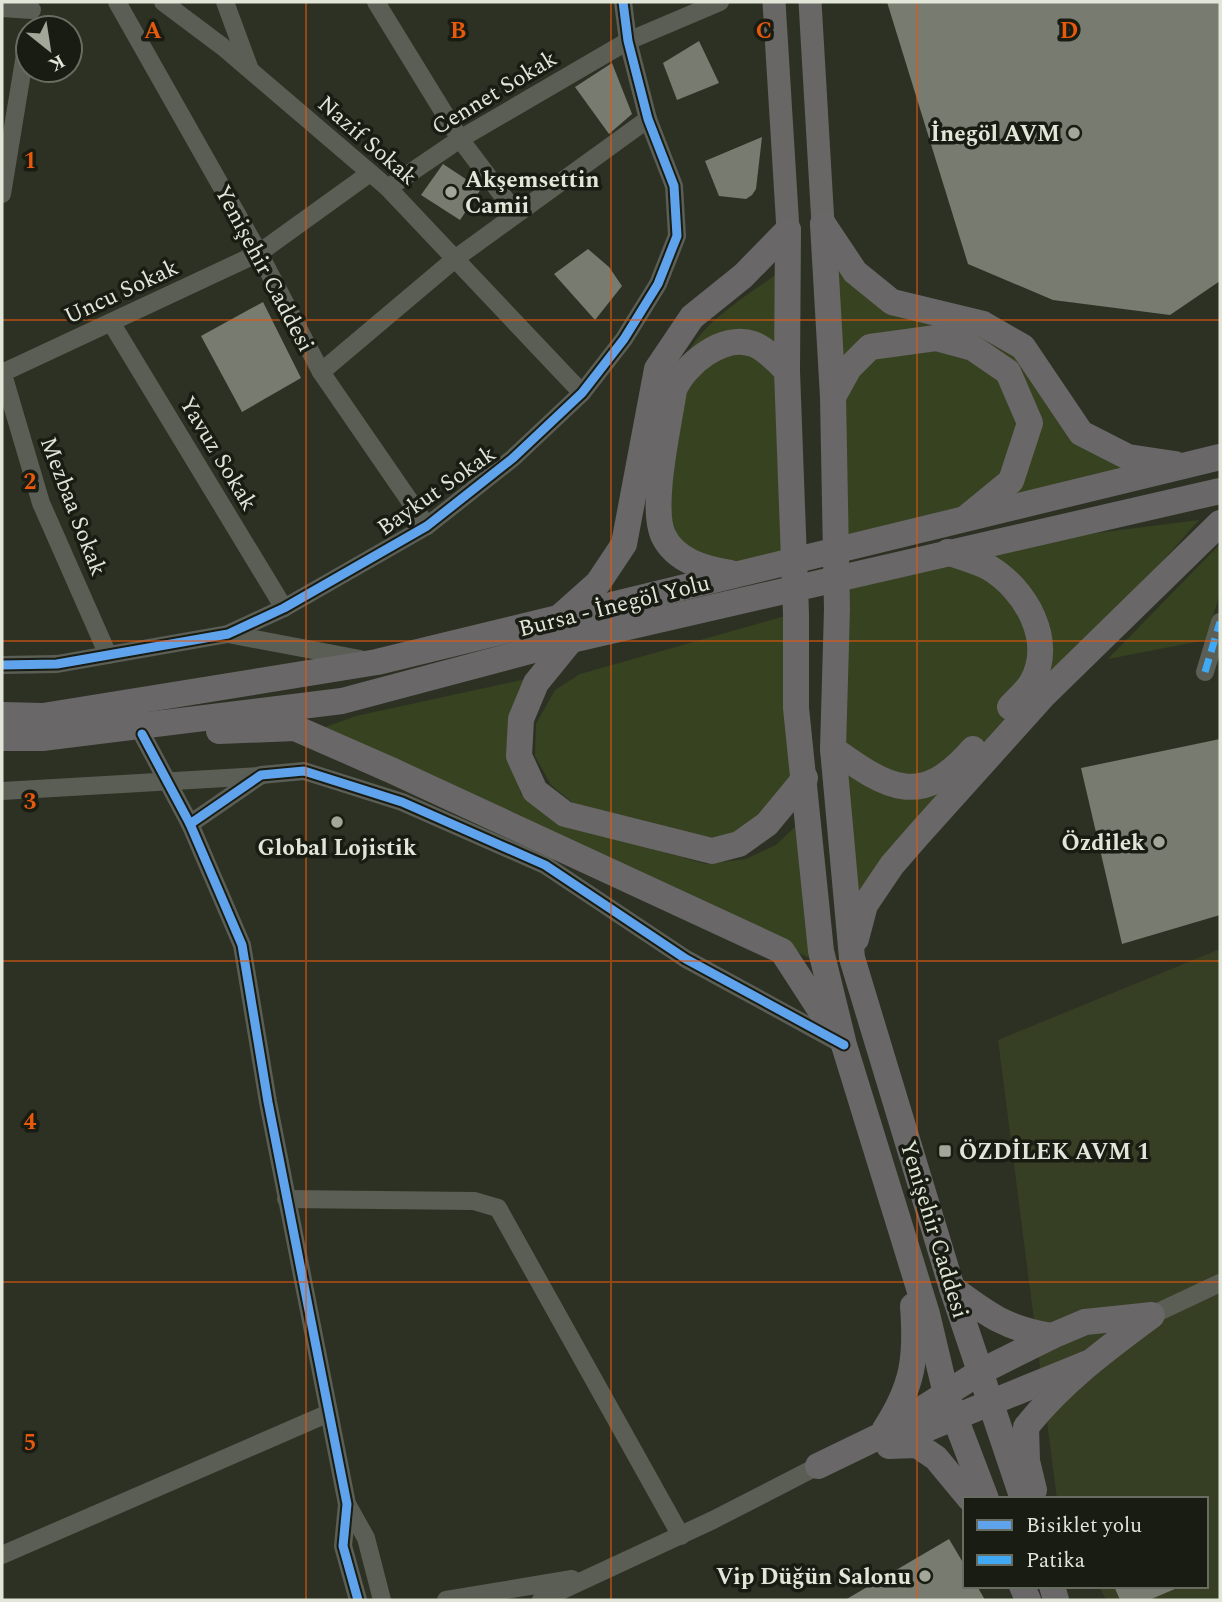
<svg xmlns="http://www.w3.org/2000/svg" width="1222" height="1602" font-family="Spectral,serif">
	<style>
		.built { fill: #363e23 }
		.green { fill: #374220 }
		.building { fill: #787b70 }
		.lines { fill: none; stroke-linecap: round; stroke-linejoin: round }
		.minor { stroke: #5b5e55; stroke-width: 18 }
		.major { stroke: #686765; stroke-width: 23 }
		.highway { stroke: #696768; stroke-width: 26 }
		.quiet { stroke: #3fa9f5; stroke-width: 7; stroke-dasharray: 14 7; stroke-linecap: butt }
		.cycleway-casing { stroke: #181c12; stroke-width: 13 }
		.cycleway { stroke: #60a3ed; stroke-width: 9 }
		.grid { fill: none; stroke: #e8590c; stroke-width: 2; stroke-opacity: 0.55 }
		.poi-dot { fill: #a2a799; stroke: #181c12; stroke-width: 2.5 }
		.labels { text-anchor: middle; stroke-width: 7; stroke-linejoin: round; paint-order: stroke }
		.street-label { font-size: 23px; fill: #e1e6d8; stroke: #181c12 }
		.poi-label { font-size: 23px; font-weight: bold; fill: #e1e6d8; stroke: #181c12; text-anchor: end }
		.grid-label { font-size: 23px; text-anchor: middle; font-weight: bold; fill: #e8590c; stroke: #181c12; stroke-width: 7; stroke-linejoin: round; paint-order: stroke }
	</style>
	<rect width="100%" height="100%" fill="#2d3124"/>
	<path class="built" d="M1220,949V1600H1106L1099,1586H1206V1499H1057L998,1040Z"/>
	<g class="green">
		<path d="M823,224L855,272L1023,347L1082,433L1187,466L836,553Z"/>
		<path d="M778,273L784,349L751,336L678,373C695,325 739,302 778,273Z"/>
		<path d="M731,343L787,371L793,563L740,574L664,535L674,391Z"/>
		<path d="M1199,520L892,865L852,958L836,580L948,552Z"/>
		<path d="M1220,544V593L1206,640L1108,659Z"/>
		<path d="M792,614L796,774L763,815L737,836L711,843L573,803L551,785L535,756L536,724L555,690L580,674Z"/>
		<path d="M535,677L510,756L521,794L559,823L706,864L746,859L776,845L801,821L811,959L717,911L317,730L356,716Z"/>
	</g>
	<g class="building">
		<path d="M887,2H1220V281L1170,315L1053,300L968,264Z"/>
		<path d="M699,41L719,83L677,100L663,63Z"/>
		<path d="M612,63L632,114L609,134L575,87Z"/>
		<path d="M762,137L756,189L752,195L746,199L719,196L705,161Z"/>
		<path d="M443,164L481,189L460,220L421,195Z"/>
		<path d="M588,249L609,267L622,286L595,320L554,274Z"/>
		<path d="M263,302L301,378L242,412L201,336Z"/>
		<path d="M1220,739V915L1122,944L1081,768Z"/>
		<path d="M949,1539L965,1566V1586H977L985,1600H845Z"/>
		<path d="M1114,1586H1182L1149,1600H1120Z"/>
	</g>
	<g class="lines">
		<g class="minor">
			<path d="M117,2L259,253L321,372L427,526"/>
			<path d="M163,2L223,47L388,188L582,393"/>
			<path d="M225,2L249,67"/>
			<path d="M376,2L460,139L515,212"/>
			<path d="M2,8L32,10"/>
			<path d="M388,188L460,139L628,41L720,2"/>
			<path d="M2,194L28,36"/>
			<path d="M112,324L284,608"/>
			<path d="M2,371L41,503L108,655"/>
			<path d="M321,372L456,258L648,119"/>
			<path d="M2,373L259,253L370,173"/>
			<path d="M228,634L360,659"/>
			<path d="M2,665L57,664L228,634L284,608L427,526L513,458L582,393L624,339L658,284L677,236L674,186L648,119L628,41L623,2"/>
			<path d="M1205,672L1220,622"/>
			<path d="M142,734L190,824L242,945L268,1102L347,1504L343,1546L358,1600"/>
			<path d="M2,791L260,776"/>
			<path d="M190,824L261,775L304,771L402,802L545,865L686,959L838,1042"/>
			<path d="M286,1199L474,1201L498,1208L681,1536"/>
			<path d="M1152,1315L1220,1283"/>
			<path d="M347,1504L366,1538L382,1600"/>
			<path d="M2,1555L329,1413"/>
			<path d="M446,1600L572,1579"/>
			<path d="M541,1600L713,1520L818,1466"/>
		</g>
		<g class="major">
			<path d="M774,2L788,230"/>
			<path d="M810,2L823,224"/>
		</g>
		<g class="highway">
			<path d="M823,224L833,397L837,609L833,749L852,958L952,1288L1023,1499"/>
			<path d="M823,224L855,272L892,302L983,324L1023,347L1081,433L1128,457L1175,464"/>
			<path d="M788,230L787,371L796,614V708L821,951L844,1045L927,1314L946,1394L986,1499"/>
			<path d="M833,397L849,368L870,347L936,338L973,348L1008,372L1030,423L1011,481L967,517"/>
			<path d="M948,552C961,557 976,561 988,567C1026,589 1055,641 1032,682C1027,691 1017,699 1010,707"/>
			<path d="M731,573C705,569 675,561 663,535C650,505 669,425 674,390C684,365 723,333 753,344C765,348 778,362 787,371"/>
			<path d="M561,616L598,583L624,544L657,369L692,317L743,276L788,230"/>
			<path d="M571,640L536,683L521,719L519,756L535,791L565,814L712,851L739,844L767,824L805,778"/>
			<path d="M2,715L43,716L377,662L1220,457"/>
			<path d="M219,731L295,728L393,771L782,951L830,1025"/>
			<path d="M2,738H42L342,701L571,640L1220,491"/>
			<path d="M833,749C889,789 921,809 973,749"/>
			<path d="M856,939L865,905L892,865L919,834L1043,696L1220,523"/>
			<path d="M952,1288C988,1315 1007,1329 1052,1336"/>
			<path d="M885,1429C913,1386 917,1358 913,1306"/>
			<path d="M892,1443L1088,1363"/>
			<path d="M889,1446L917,1445L936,1458L970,1499"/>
			<path d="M818,1466L880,1436L980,1372L1052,1336L1085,1322L1152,1315"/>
			<path d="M1034,1490L1027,1461L1026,1427C1062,1382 1105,1350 1151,1316"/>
			<path d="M1022,1586L1028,1600"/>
			<path d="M1052,1586L1056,1600"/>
		</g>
		<path class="quiet" d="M1205,672L1220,622"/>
		<g class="cycleway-casing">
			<g id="cycleway">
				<path d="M2,665L57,664L228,634L284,608L427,526L513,458L582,393L624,339L658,284L677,236L674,186L648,119L628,41L623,2"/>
				<path d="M142,734L190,824L242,945L268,1102L347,1504L343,1546L358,1600"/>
				<path d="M190,824L261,775L304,771L402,802L545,865L686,959L844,1045"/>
			</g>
		</g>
		<use href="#cycleway" class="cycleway"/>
	</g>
	<path class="grid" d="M306,2V1600M611,2V1600M917,2V1600M2,320H1220M2,641H1220M2,961H1220M2,1282H1220"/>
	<g class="poi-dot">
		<circle cx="1074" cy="133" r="7"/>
		<circle cx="451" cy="192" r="7"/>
		<circle cx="337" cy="822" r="7"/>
		<circle cx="1159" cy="842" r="7"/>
		<rect x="938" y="1144" width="14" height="14" rx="3.5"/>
		<circle cx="925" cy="1576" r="7"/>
	</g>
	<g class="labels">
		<g class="street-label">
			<text transform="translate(494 92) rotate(-31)" y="8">Cennet Sokak</text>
			<text transform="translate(368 140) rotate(41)" y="8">Nazif Sokak</text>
			<text transform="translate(265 268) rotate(62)" y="8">Yenişehir Caddesi</text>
			<text transform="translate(121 291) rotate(-25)" y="8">Uncu Sokak</text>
			<text transform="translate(219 453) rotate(59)" y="8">Yavuz Sokak</text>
			<text transform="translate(436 490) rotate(-35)" y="8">Baykut Sokak</text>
			<text transform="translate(74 506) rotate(69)" y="8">Mezbaa Sokak</text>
			<text transform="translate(614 605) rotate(-14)" y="8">Bursa - İnegöl Yolu</text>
			<text transform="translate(935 1229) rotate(73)" y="8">Yenişehir Caddesi</text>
		</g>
		<g class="poi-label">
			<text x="1060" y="141">İnegöl AVM</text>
			<text x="465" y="187" text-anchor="start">Akşemsettin<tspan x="465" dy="26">Camii</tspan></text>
			<text x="1145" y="850">Özdilek</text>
			<text x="337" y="855" text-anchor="middle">Global Lojistik</text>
			<text x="959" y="1159" text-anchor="start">ÖZDİLEK AVM 1</text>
			<text x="911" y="1584">Vip Düğün Salonu</text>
		</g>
	</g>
	<g class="grid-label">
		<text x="153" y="38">A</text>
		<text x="458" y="38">B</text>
		<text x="764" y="38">C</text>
		<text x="1069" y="38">D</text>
		<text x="30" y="168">1</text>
		<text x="30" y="489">2</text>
		<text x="30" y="809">3</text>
		<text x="30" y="1129">4</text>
		<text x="30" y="1450">5</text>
	</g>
	<rect width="1222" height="1602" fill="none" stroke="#e1e6d8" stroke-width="7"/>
	<rect x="963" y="1497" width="245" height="91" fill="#181c12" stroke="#686d61" stroke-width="2"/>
	<rect x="977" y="1520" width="35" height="10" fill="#60a3ed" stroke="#686d61" stroke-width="2"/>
	<text x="1026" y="1532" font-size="21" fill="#e1e6d8">Bisiklet yolu</text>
	<rect x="977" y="1555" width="35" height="10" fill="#3fa9f5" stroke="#686d61" stroke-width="2"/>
	<text x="1026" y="1567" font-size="21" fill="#e1e6d8">Patika</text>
	<g transform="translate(49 49) rotate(150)"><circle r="33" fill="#181c12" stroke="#686d61" stroke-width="2"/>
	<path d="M0-5L12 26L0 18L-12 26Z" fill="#a2a799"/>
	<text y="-10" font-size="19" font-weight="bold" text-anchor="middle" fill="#e1e6d8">K</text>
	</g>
</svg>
